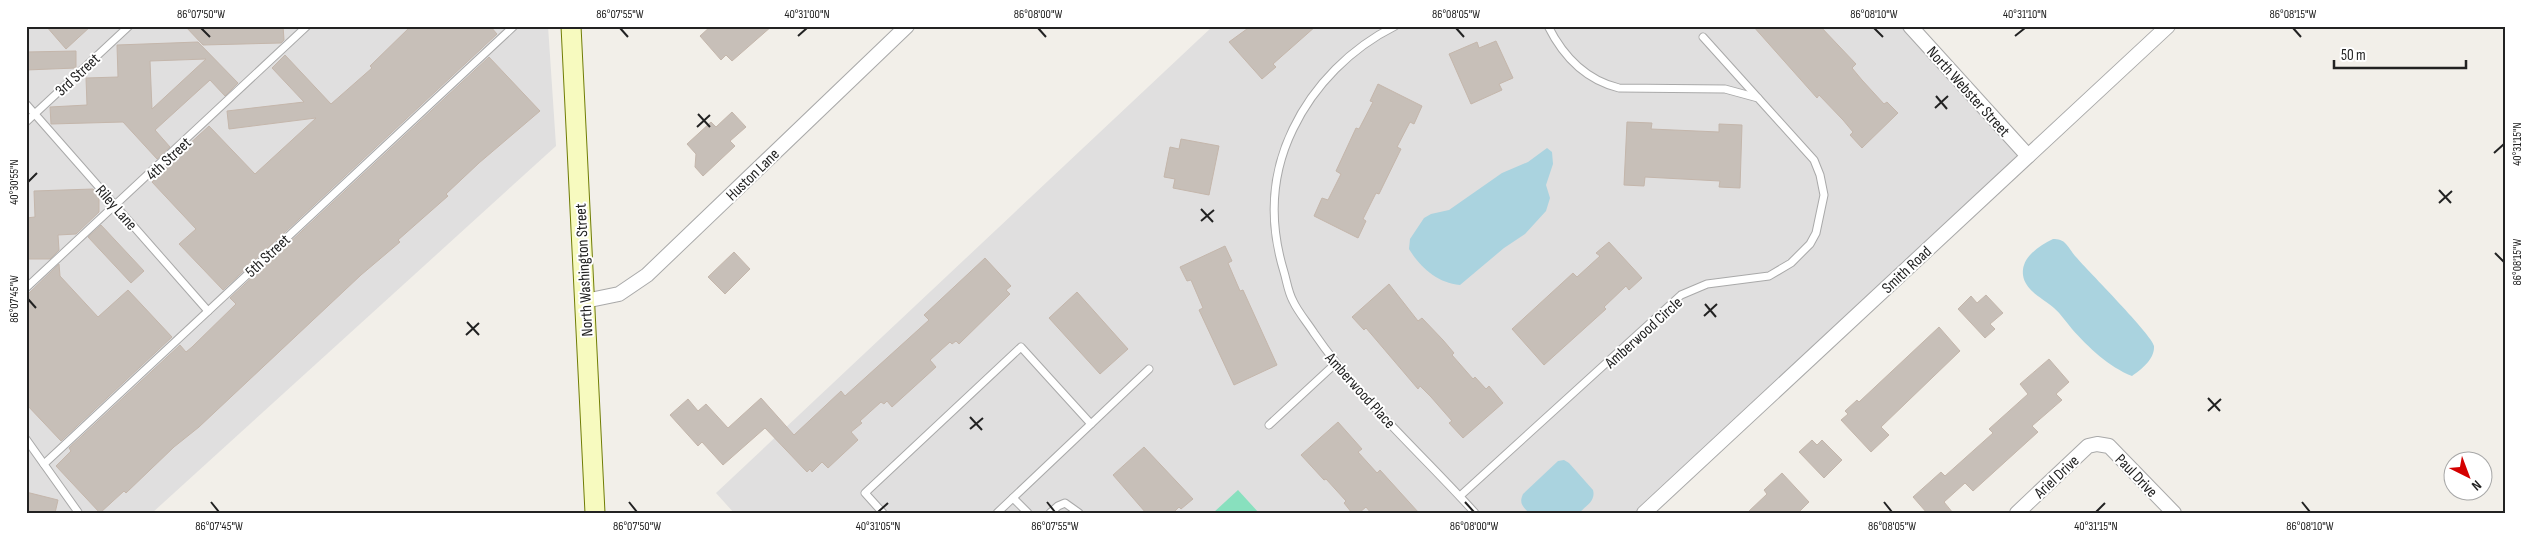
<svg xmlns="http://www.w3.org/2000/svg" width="2531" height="539" font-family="'Sofia Sans Condensed',sans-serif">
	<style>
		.residential { fill: #e0dfdf }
		.pitch { fill: #88e0be }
		.water { fill: #aad3df }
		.building { fill: #c7bfb8; stroke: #c4b6ab; fill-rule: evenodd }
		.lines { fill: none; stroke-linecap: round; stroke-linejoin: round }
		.service-casing { stroke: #a9a9a9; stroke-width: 9 }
		.minor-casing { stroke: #a9a9a9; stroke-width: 16 }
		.secondary-casing { stroke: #707d05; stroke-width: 21 }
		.service { stroke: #fff; stroke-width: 7 }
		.minor { stroke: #fff; stroke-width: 14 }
		.secondary { stroke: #f7fabf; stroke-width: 19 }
		.ticks { fill: none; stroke: #222; stroke-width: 2 }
		.labels { text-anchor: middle; stroke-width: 4; stroke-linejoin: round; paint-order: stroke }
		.street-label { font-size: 16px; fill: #222; stroke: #fff }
		.neatline { fill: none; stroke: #222; stroke-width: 2 }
		.ticks-label { font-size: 12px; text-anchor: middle; fill: #222 }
	</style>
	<rect width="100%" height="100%" fill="#f2efe9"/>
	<g class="residential">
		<path d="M26,26H548L556,146L152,513H26Z"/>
		<path d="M1213,26H1910L2028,156L1648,513H734L716,493Z"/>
	</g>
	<path class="pitch" d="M1238,490L1259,513H1213Z"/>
	<g class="water">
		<path d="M1547,148L1552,152L1553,164L1546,185L1550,198L1546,211L1525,234L1504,248L1460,285C1437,283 1420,267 1409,249L1410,239L1424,218L1431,214L1449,210L1502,173L1528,162Z"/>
		<path d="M2053,239C2058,239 2063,240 2066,244C2070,248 2072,253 2076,257C2087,270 2153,336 2154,346C2155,359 2141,370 2132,376C2109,367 2088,347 2072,329C2066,322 2061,314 2054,308C2044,299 2025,291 2023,275C2021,257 2039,246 2053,239Z"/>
		<path d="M1564,460L1569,463L1593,490C1596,501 1586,506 1579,513H1529C1522,506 1519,503 1523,494L1558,461Z"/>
	</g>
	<g class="building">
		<path d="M46,26H91L66,49Z"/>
		<path d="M185,26H283L284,40L281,43L203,45Z"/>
		<path d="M411,26H490L497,34L223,290L179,244L196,229L152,182L166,169L164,167L209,126L255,174L316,118L229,129L227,111L304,102L272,68L285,55L331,104L372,68L370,66Z"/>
		<path d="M711,26H772L732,61L726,55L721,60L700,36Z"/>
		<path d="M1251,26H1316L1273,64L1276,67L1262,79L1229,42Z"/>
		<path d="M1753,26H1820L1856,64L1852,68L1862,80L1884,104L1887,102L1898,113L1862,148L1850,135L1853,132L1843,120L1819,95L1817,98Z"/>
		<path d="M1496,41L1513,78L1499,84L1502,90L1471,104L1449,54L1477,42L1479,48Z"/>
		<path d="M198,42L238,83L225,96L210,80L155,130L170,147L157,159L123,122L51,124L50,107L87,105L86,78L118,77L117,45ZM206,59L152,109L150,61Z"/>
		<path d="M76,51V68L26,70V52Z"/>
		<path d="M489,57L540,111L479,163L446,194L448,196L398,240L400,242L361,275L199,427L174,447L126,493L124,491L100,513L56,466L71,451L69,448L180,345L186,352L192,347L236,304L230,298Z"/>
		<path d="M1378,84L1422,106L1414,124L1410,122L1397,147L1401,149L1379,194L1376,193L1363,219L1366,221L1358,238L1314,216L1322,198L1328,200L1341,174L1336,171L1356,128L1359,129L1373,102L1370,101Z"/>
		<path d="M732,112L746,127L730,141L735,146L703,176L695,167L696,154L687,144L711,122L716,127Z"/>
		<path d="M1627,122L1652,123L1651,129L1719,132V124L1742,125L1740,188L1719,187L1720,181L1645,177L1644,186L1624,185Z"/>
		<path d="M1181,139L1219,146L1209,195L1173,188L1175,179L1164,177L1170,147L1179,149Z"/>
		<path d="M93,189L99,195V212L76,234L58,235L59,250L50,259H26V218L35,217L34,191Z"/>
		<path d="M101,225L144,271L131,283L88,237Z"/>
		<path d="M1609,242L1642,278L1629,290L1626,286L1604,307L1606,309L1544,365L1512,329L1573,273L1577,277L1600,256L1596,253Z"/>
		<path d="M1225,246L1232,261L1228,263L1240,291L1243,290L1277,365L1234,385L1199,310L1203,308L1191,280L1187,281L1180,267Z"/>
		<path d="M734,252L750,269L725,294L708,277Z"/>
		<path d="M985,258L1011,286L1006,290L1010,294L959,344L956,341L952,344L950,342L930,360L936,367L892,407L887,401L884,404L881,402L860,421L862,423L851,432L858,440L828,468L822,462L812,472L810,469L807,472L765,428L723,465L702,442L698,446L670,415L688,399L698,411L706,404L728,428L761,398L794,435L841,391L845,396L929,320L924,315Z"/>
		<path d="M59,264L60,276L98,317L128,290L172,337L61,441L26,404V296Z"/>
		<path d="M1389,284L1418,321L1422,318L1443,340L1454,353L1452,355L1473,379L1475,377L1486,389L1489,386L1503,403L1463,438L1449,423L1452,421L1431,397L1420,386L1418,389L1366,328L1364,330L1352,317Z"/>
		<path d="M1077,292L1128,349L1100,374L1049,318Z"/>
		<path d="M1986,295L2003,313L1990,324L1995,329L1985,338L1958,309L1971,296L1977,303Z"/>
		<path d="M1939,327L1960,351L1881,427L1889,435L1871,452L1841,420L1848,414L1845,411L1857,400L1859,402Z"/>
		<path d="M2049,359L2069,382L2056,394L2062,400L2032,426L2038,432L1973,491L1965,483L1944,502L1953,513H1927L1913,497L1941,472L1945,476L1993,433L1989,429L2028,394L2020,384Z"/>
		<path d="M1338,422L1362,449L1358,452L1377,473L1380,470L1419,513H1371L1366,507L1359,513H1352L1344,503L1346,501L1326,479L1324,480L1301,455Z"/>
		<path d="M1812,440L1817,445L1822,440L1842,460L1824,478L1799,452Z"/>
		<path d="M1144,447L1193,499L1181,509L1179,507L1173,513H1146L1113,475Z"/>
		<path d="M1782,473L1809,502L1798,513H1747L1767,494L1764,490Z"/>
		<path d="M26,492L58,500L55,513H26Z"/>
	</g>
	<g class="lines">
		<g class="service-casing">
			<g id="service">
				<path d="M1395,26C1351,48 1314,85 1293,129C1270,176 1269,223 1284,272C1287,282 1288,292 1293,301C1298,312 1307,322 1314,333C1359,399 1421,453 1475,513"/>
				<path d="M1703,37L1758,98"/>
				<path d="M26,104L208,311"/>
				<path d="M26,122L129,26"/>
				<path d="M26,288L307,26"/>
				<path d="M1269,425L1335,364"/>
				<path d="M26,439L78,512"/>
				<path d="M44,464L514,26"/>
				<path d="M1460,496L1681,295L1707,284L1769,276L1791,263L1810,244L1816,233L1824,195L1820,175L1814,160L1758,98L1725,89L1619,88C1586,80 1563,56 1548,26"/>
				<path d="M1013,498L1028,513"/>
				<path d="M883,513L865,493L1021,347L1091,424"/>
				<path d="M997,513L1149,369"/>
				<path d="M1050,513L1058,506L1065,503L1079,513"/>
			</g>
		</g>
		<g class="minor-casing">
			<g id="minor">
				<path d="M1910,26L2028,156"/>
				<path d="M585,301L619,294L647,275L907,26"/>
				<path d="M1644,513L2168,26"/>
				<path d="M2017,513L2088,446L2097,444L2109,446L2174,513"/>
			</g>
		</g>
		<g class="secondary-casing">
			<path id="secondary" d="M571,26L595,513"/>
		</g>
		<use href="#service" class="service"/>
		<use href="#minor" class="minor"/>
		<use href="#secondary" class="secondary"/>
	</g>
	<path class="ticks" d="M201,28L210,37M620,28L628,37M1038,28L1046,37M1456,28L1464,37M1874,28L1883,37M2293,28L2301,37M798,36L807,28M2015,36L2025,28M1936,96L1947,109M1935,108L1948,96M698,114L710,127M697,127L710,115M2494,153L2504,144M28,182L37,173M2439,190L2451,203M2439,203L2452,191M1201,209L1213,222M1201,221L1214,210M2495,253L2504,262M28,299L36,308M1705,304L1716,317M1704,316L1717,304M467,322L479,335M466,335L479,323M2208,398L2220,411M2208,411L2221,399M970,417L982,430M970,429L983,418M211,502L219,512M629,502L637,512M1047,502L1055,512M1465,502L1474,512M1884,502L1892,512M2302,502L2310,512M878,512L888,503M2096,512L2105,503"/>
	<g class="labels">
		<g class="street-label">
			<text transform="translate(77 74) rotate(-43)" y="6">3rd Street</text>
			<text transform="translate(1969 91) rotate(48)" y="6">North Webster Street</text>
			<text transform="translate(168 158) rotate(-43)" y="6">4th Street</text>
			<text transform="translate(752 174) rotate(-44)" y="6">Huston Lane</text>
			<text transform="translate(117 207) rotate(49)" y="6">Riley Lane</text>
			<text transform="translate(267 255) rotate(-43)" y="6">5th Street</text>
			<text transform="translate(1906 269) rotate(-43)" y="6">Smith Road</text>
			<text transform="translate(583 270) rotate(-93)" y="6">North Washington Street</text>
			<text transform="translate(1643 332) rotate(-42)" y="6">Amberwood Circle</text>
			<text transform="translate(1361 390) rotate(48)" y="6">Amberwood Place</text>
			<text transform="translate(2137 475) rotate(46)" y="6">Paul Drive</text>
			<text transform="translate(2056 476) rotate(-43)" y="6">Ariel Drive</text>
		</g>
	</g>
	<rect width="2531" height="539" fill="none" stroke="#ffffff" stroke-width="55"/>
	<g transform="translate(2468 476) rotate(138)"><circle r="24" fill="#ffffff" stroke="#a7a7a7"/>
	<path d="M0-4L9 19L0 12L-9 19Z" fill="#d40000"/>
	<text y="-8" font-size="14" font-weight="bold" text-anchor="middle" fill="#222222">N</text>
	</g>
	<path d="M2334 60v8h132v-8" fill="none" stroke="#222222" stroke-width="2.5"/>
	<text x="2341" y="60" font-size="15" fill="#222222" stroke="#ffffff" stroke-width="4" paint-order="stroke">50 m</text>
	<rect x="28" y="28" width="2476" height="484" class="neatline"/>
	<g class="ticks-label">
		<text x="201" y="18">86°07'50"W</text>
		<text x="620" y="18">86°07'55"W</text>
		<text x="807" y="18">40°31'00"N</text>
		<text x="1038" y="18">86°08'00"W</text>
		<text x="1456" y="18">86°08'05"W</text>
		<text x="1874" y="18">86°08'10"W</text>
		<text x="2025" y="18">40°31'10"N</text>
		<text x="2293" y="18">86°08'15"W</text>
		<text transform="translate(2517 144) rotate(-90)" y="4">40°31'15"N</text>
		<text transform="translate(14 182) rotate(-90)" y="4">40°30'55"N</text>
		<text transform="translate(2517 262) rotate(-90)" y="4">86°08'15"W</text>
		<text transform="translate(14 299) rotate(-90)" y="4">86°07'45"W</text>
		<text x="219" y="530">86°07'45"W</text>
		<text x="637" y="530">86°07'50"W</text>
		<text x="878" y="530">40°31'05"N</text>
		<text x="1055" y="530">86°07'55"W</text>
		<text x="1474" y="530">86°08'00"W</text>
		<text x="1892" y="530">86°08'05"W</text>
		<text x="2096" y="530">40°31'15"N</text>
		<text x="2310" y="530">86°08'10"W</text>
	</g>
</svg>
